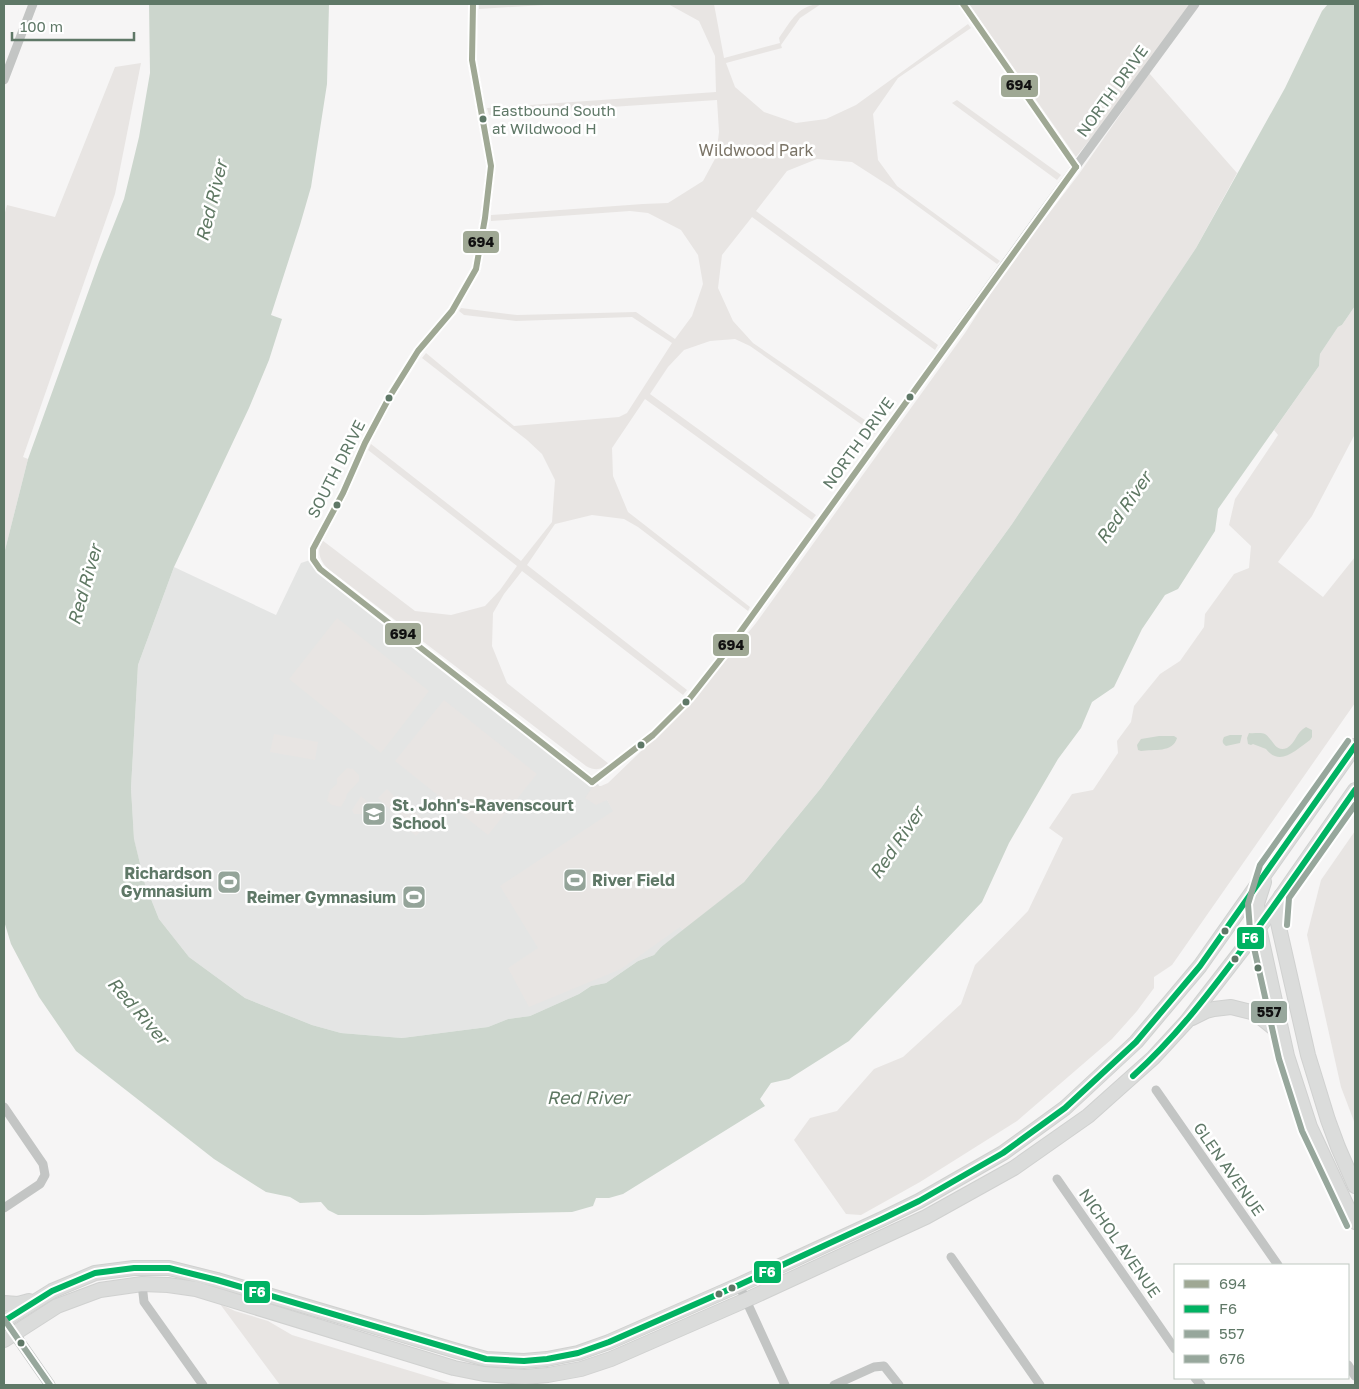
<svg xmlns="http://www.w3.org/2000/svg" width="1359" height="1389" font-family="'Golos Text',sans-serif">
	<style>
		.built { fill: #e4e5e4 }
		.green { fill: #e8e5e3 }
		.water { fill: #ccd6cd }
		.lines { fill: none; stroke-linecap: round; stroke-linejoin: round }
		.secondary-casing { stroke: #d0d1d0; stroke-width: 16 }
		.minor { stroke: #c3c5c4; stroke-width: 9 }
		.tertiary { stroke: #c3c5c4; stroke-width: 11 }
		.secondary { stroke: #dbdcdb; stroke-width: 14 }
		.bus-1-casing { stroke: #fff; stroke-width: 10 }
		.bus-2-casing { stroke: #fff; stroke-width: 10 }
		.bus-3-casing { stroke: #fff; stroke-width: 10 }
		.bus-4-casing { stroke: #fff; stroke-width: 10 }
		.bus-1 { stroke: #9fa894; stroke-width: 6 }
		.bus-2 { stroke: #00b262; stroke-width: 6 }
		.bus-3 { stroke: #97a79c; stroke-width: 6 }
		.bus-4 { stroke: #97a79c; stroke-width: 6 }
		.bus-dot { fill: #5f7867; stroke: #fff; stroke-width: 2 }
		.labels { text-anchor: middle; stroke-width: 5; stroke-linejoin: round; paint-order: stroke }
		.bus-label { font-size: 15px; fill: #5f7867; stroke: #fff; text-anchor: start }
		.street-label { font-size: 16px; fill: #5f7867; stroke: #fff }
		.park-label { font-size: 16px; fill: #7b7467; stroke: #fff }
		.poi-label { font-size: 16px; font-weight: bold; fill: #5f7867; stroke: #fff; text-anchor: start }
		.water-label { font-size: 18px; font-style: italic; fill: #5f7863; stroke: #fff }
		.line-badge { stroke: #fff; stroke-width: 2 }
		.badge-label { font-size: 14px; text-anchor: middle; font-weight: bold; fill: #fff }
		.pale-badge-label { font-size: 14px; text-anchor: middle; font-weight: bold; fill: #111 }
	</style>
	<rect width="100%" height="100%" fill="#f6f5f5"/>
	<path class="built" d="M313,559L320,569L594,777L683,931L661,947L654,955L638,961L606,983L591,986L579,994L530,1016L508,1019L488,1027L402,1038L341,1033L312,1025L245,998L189,957L159,919L145,884L134,840L131,788L138,665L174,567L276,615L301,563Z"/>
	<g class="green">
		<path d="M479,4H560L479,9Z"/>
		<path d="M668,4H714L724,58L780,43L779,38C791,21 799,4 821,4L800,18L781,45L782,48L726,63L735,87L764,112L796,123L826,119L856,105L968,24L971,28L898,78L873,114L878,160L897,186L1000,261L997,264L894,189L852,162L817,159L787,171L756,211L938,345L935,350L752,217L722,255L718,288L733,321L753,343L878,429L875,434L750,346L735,339L710,341L684,350L668,367L650,394L816,515L812,520L645,399L612,448L613,476L628,512L750,607L748,611L638,527L624,519L592,515L555,524L527,565L687,690L683,695L522,571L504,594L493,613L492,646L507,683L609,764C601,770 595,771 586,766L327,568C319,559 317,551 322,540L415,611L451,615L485,606L500,590L517,566L368,450L371,444L521,561L552,522L555,480L542,454L527,440L422,358L426,353L514,426L619,417L627,413L672,343L632,317L516,321L464,315L459,311L461,308L517,315L636,312L675,339L692,316L703,284L698,255L681,230L648,213L630,211L491,221V215L643,204L668,203L703,181L716,157L719,132L717,100L489,115L487,108L716,92L715,56L699,21Z"/>
		<path d="M969,4H1195L1146,70L1076,157Z"/>
		<path d="M141,63L115,194L23,457L28,459L4,554V216L7,205L55,217L115,67Z"/>
		<path d="M1149,73L1237,173L1196,248L1012,524L821,788L744,882L683,931L680,927L621,969L529,1007L508,968L538,948L500,886L613,811L607,800L596,805L585,798L593,786H601L608,783L689,705L756,623L965,333L1014,257L1050,212L1079,174Z"/>
		<path d="M957,100L1061,175L1057,180L952,103Z"/>
		<path d="M1355,306V434L1312,516L1278,562L1323,597L1355,557V703L1172,965L1154,977V988L1137,1011L1112,1039L1017,1121L920,1182L861,1215L846,1214L794,1140L810,1118L837,1111L874,1069L903,1057L961,1004L975,965L1028,911L1063,838L1049,828L1072,794L1093,790L1118,753L1117,741L1131,722L1134,706L1160,674L1180,661L1204,627L1205,614L1234,574L1249,568L1251,546L1229,525L1235,499L1278,435L1274,430L1319,366L1320,354L1338,327L1342,325Z"/>
		<path d="M337,618L429,691L381,753L289,679Z"/>
		<path d="M444,700L537,774L488,835L395,761Z"/>
		<path d="M274,734L318,742L315,760L270,752Z"/>
		<path d="M347,768L353,769L359,775V781L347,794L346,798L341,807L332,805L327,801L330,790L337,784V778Z"/>
		<path d="M387,789L403,805L394,813L378,798Z"/>
		<path d="M361,796L369,803L366,814H354L352,810Z"/>
		<path d="M408,805L428,824L416,836L396,817Z"/>
		<path d="M1355,831V1124L1341,1087L1307,935L1321,880Z"/>
		<path d="M220,1304L235,1311L268,1321L292,1335L450,1383L463,1385H280Z"/>
	</g>
	<g class="water">
		<path d="M149,4H329L327,84L311,187L300,225L271,315L282,319L269,360L249,408L174,567L138,665L131,788L134,839L145,884L159,919L189,957L245,998L312,1025L341,1033L402,1038L488,1027L508,1019L530,1016L579,994L591,986L606,983L638,961L654,955L661,947L744,882L821,788L1012,524L1196,248L1285,88L1322,11L1328,4H1355V306L1342,325L1338,327L1320,354L1319,366L1218,509L1215,531L1178,589L1165,595L1142,629L1114,687L1092,702L1081,728L1058,759L1009,843L982,902L849,1041L789,1079L771,1083L760,1099L765,1106L623,1194L609,1198H596L593,1206L572,1212L423,1215H338L328,1210L321,1202L300,1203L290,1197L266,1192L214,1159L76,1051L39,997L11,944L4,921V554L28,459L99,262L124,199L139,137L150,73Z"/>
		<path d="M1306,727L1312,730V737L1310,740C1296,750 1280,767 1266,749L1253,744L1251,745L1248,744L1247,738L1249,733C1254,734 1260,732 1265,734C1273,739 1275,753 1287,748C1296,743 1296,732 1306,727Z"/>
		<path d="M1230,735H1242L1240,743L1226,746C1222,743 1222,741 1224,737Z"/>
		<path d="M1159,736H1174L1177,738C1173,753 1154,749 1141,751L1138,750L1137,745L1141,739Z"/>
	</g>
	<g class="lines">
		<g class="secondary-casing">
			<g id="secondary">
				<path d="M1264,882L1257,904L1259,928L1287,1056L1310,1127L1351,1215L1355,1222"/>
				<path d="M1281,896L1278,923L1308,1055L1328,1120L1338,1147L1355,1186"/>
				<path d="M1192,1018L1206,1011L1214,1009L1231,1007L1255,1013L1275,1029L1280,1040"/>
				<path d="M4,1303L18,1304L29,1301"/>
				<path d="M4,1321L52,1291L95,1273L134,1268H169L217,1280L457,1351L486,1359L524,1361L547,1359L578,1353L609,1342L739,1285L882,1219L919,1201L1003,1153L1065,1108L1136,1042L1200,966L1355,746"/>
				<path d="M4,1340L57,1306L100,1290L142,1284L168,1285L196,1289L454,1368L484,1374L525,1377L548,1375L581,1369L611,1359L746,1300L926,1217L1014,1168L1088,1116L1153,1058L1187,1021L1259,928L1355,790"/>
			</g>
		</g>
		<g class="minor">
			<path d="M473,4L472,60L491,166L485,218L476,269L452,311L418,351L390,396L365,443L343,493L313,549V559L320,569L592,782L653,735L690,698L723,656L784,571L882,436L1033,225L1195,4"/>
			<path d="M963,4L1076,167"/>
			<path d="M4,80L33,4"/>
			<path d="M1156,1090L1278,1265"/>
			<path d="M4,1107L43,1164L45,1175L40,1184L4,1208"/>
			<path d="M1057,1179L1175,1349"/>
			<path d="M951,1257L1040,1385"/>
			<path d="M142,1284L144,1302L203,1385"/>
			<path d="M739,1285L785,1385"/>
			<path d="M1348,1365L1355,1376"/>
			<path d="M1195,1378L1201,1385"/>
			<path d="M834,1385L874,1367L884,1366L899,1385"/>
		</g>
		<path class="tertiary" d="M4,1319L50,1385"/>
		<use href="#secondary" class="secondary"/>
		<g class="bus-1-casing">
			<g id="bus-1">
				<path d="M473,4L472,60L491,166L485,218L476,269L452,311L418,351L390,396L365,443L343,493L313,549V559L320,569L592,782"/>
				<path d="M963,4L1076,167"/>
				<path d="M592,782L653,735L690,698L723,656L1076,167"/>
			</g>
		</g>
		<g class="bus-2-casing">
			<g id="bus-2">
				<path d="M1133,1076C1174,1039 1207,996 1240,952C1280,899 1317,844 1355,790"/>
				<path d="M4,1321L52,1291L95,1273L134,1268H169L217,1280L486,1359L524,1361L547,1359L578,1353L609,1342L739,1285L882,1219L919,1201L1003,1153L1065,1108L1136,1042L1200,966L1355,746"/>
			</g>
		</g>
		<g class="bus-3-casing">
			<g id="bus-3">
				<path d="M1287,925L1289,898L1355,805"/>
				<path d="M1347,1226L1302,1131L1279,1059L1250,930L1248,904L1260,865L1348,741"/>
			</g>
		</g>
		<g class="bus-4-casing">
			<path id="bus-4" d="M4,1319L50,1385"/>
		</g>
		<use href="#bus-1" class="bus-1"/>
		<use href="#bus-2" class="bus-2"/>
		<use href="#bus-3" class="bus-3"/>
		<use href="#bus-4" class="bus-4"/>
	</g>
	<defs>
		<g id="school-square" transform="scale(1.25)"><rect x="-9" y="-9" width="18" height="18" rx="4" fill="#94a499" stroke="#fff"/><path d="M0-5L7-2L0 1L-7-2ZM-4 1L0 2.5L4 1V4Q0 6-4 4Z" fill="#fff"/></g>
		<g id="stadium-square" transform="scale(1.25)"><rect x="-9" y="-9" width="18" height="18" rx="4" fill="#94a499" stroke="#fff"/><path d="M0-5a6.5 5 0 1 0 0 10a6.5 5 0 1 0 0-10ZM-3.5-1.8h7v3.6h-7Z" fill="#fff"/></g>
	</defs>
	<g fill-rule="evenodd">
		<use href="#school-square" x="374" y="814"/>
		<use href="#stadium-square" x="575" y="880"/>
		<use href="#stadium-square" x="229" y="882"/>
		<use href="#stadium-square" x="414" y="897"/>
	</g>
	<g class="bus-dot">
		<circle cx="483" cy="119" r="4.5"/>
		<circle cx="910" cy="397" r="4.5"/>
		<circle cx="389" cy="398" r="4.5"/>
		<circle cx="337" cy="505" r="4.5"/>
		<circle cx="686" cy="702" r="4.5"/>
		<circle cx="641" cy="745" r="4.5"/>
		<circle cx="1225" cy="931" r="4.5"/>
		<circle cx="1235" cy="959" r="4.5"/>
		<circle cx="1258" cy="968" r="4.5"/>
		<circle cx="732" cy="1288" r="4.5"/>
		<circle cx="719" cy="1294" r="4.5"/>
		<circle cx="21" cy="1343" r="4.5"/>
	</g>
	<g class="labels">
		<g class="bus-label">
			<text x="492" y="116">Eastbound South<tspan x="492" dy="18">at Wildwood H</tspan></text>
		</g>
		<g class="street-label">
			<text transform="translate(1112 91) rotate(-54)" y="6">NORTH DRIVE</text>
			<text transform="translate(858 443) rotate(-54)" y="6">NORTH DRIVE</text>
			<text transform="translate(336 469) rotate(-63)" y="6">SOUTH DRIVE</text>
			<text transform="translate(1229 1169) rotate(55)" y="6">GLEN AVENUE</text>
			<text transform="translate(1120 1243) rotate(55)" y="6">NICHOL AVENUE</text>
		</g>
		<g class="park-label">
			<text x="756" y="156">Wildwood Park</text>
		</g>
		<g class="poi-label">
			<text x="392" y="811">St. John's-Ravenscourt<tspan x="392" dy="18">School</tspan></text>
			<text x="212" y="879" text-anchor="end">Richardson<tspan x="212" dy="18">Gymnasium</tspan></text>
			<text x="592" y="886">River Field</text>
			<text x="396" y="903" text-anchor="end">Reimer Gymnasium</text>
		</g>
		<g class="water-label">
			<text transform="translate(212 201) rotate(-76)" y="6">Red River</text>
			<text transform="translate(1124 508) rotate(-55)" y="6">Red River</text>
			<text transform="translate(85 585) rotate(-74)" y="6">Red River</text>
			<text transform="translate(897 843) rotate(-56)" y="6">Red River</text>
			<text transform="translate(138 1011) rotate(49)" y="6">Red River</text>
			<text x="588" y="1104">Red River</text>
		</g>
	</g>
	<g class="line-badge">
		<rect x="1000" y="74" width="39" height="24" rx="5" fill="#9fa894"/>
		<rect x="462" y="230" width="38" height="24" rx="5" fill="#9fa894"/>
		<rect x="384" y="622" width="38" height="24" rx="5" fill="#9fa894"/>
		<rect x="712" y="633" width="38" height="24" rx="5" fill="#9fa894"/>
		<rect x="1236" y="926" width="29" height="24" rx="5" fill="#00b262"/>
		<rect x="1250" y="1000" width="38" height="24" rx="5" fill="#97a79c"/>
		<rect x="753" y="1260" width="29" height="24" rx="5" fill="#00b262"/>
		<rect x="243" y="1280" width="28" height="24" rx="5" fill="#00b262"/>
	</g>
	<g class="badge-label">
		<text x="1250" y="943">F6</text>
		<text x="767" y="1277">F6</text>
		<text x="257" y="1297">F6</text>
	</g>
	<g class="pale-badge-label">
		<text x="1019" y="90">694</text>
		<text x="481" y="247">694</text>
		<text x="403" y="639">694</text>
		<text x="731" y="650">694</text>
		<text x="1269" y="1017">557</text>
	</g>
	<rect width="1359" height="1389" fill="none" stroke="#5f7867" stroke-width="10"/>
	<rect x="1174" y="1264" width="175" height="115" fill="#ffffff" stroke="#bfc9c2"/>
	<rect x="1184" y="1280" width="25" height="8" fill="#9fa894" stroke="#bfc9c2"/>
	<text x="1219" y="1289" font-size="15" fill="#5f7867">694</text>
	<rect x="1184" y="1305" width="25" height="8" fill="#00b262" stroke="#bfc9c2"/>
	<text x="1219" y="1314" font-size="15" fill="#5f7867">F6</text>
	<rect x="1184" y="1330" width="25" height="8" fill="#97a79c" stroke="#bfc9c2"/>
	<text x="1219" y="1339" font-size="15" fill="#5f7867">557</text>
	<rect x="1184" y="1355" width="25" height="8" fill="#97a79c" stroke="#bfc9c2"/>
	<text x="1219" y="1364" font-size="15" fill="#5f7867">676</text>
	<path d="M12 32v8h122v-8" fill="none" stroke="#5f7867" stroke-width="2.5"/>
	<text x="20" y="32" font-size="15" fill="#5f7867" stroke="#ffffff" stroke-width="4" paint-order="stroke">100 m</text>
</svg>
